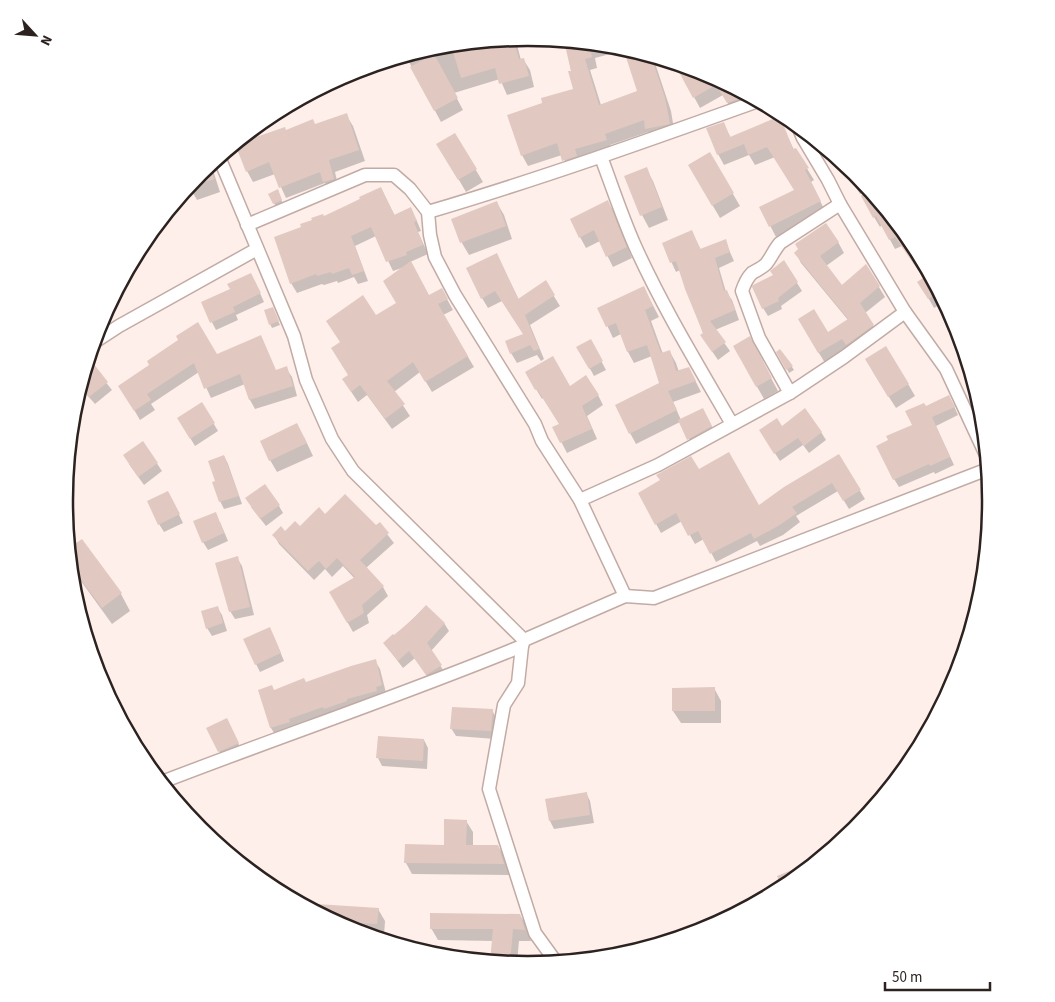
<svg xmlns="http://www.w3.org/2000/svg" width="1055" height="1002" font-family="'Source Sans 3',sans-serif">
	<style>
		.shadow { fill: #0003; fill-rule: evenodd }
		.building { fill: #e1c9c2 }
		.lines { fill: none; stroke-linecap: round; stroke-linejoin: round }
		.minor-casing { stroke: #c2aba4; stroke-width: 15 }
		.minor { stroke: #fff; stroke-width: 12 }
		.rim { fill: none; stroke: #2c2321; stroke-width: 2.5 }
	</style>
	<rect width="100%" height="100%" fill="#feefeb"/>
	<g class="shadow">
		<path d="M528,38L556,40L517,45L521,60L523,59L530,70L534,87L507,95L500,79L454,93L463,110L441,122L409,62L406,63L403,57L437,46Z"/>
		<path d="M565,41L618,46L653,57L671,111L675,135L653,140L648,132L610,145L612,151L570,171L562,155L528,166L522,155L544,104L575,90ZM625,50L639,92L601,105L590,70L597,68L595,58Z"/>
		<path d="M676,64L705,73L743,93L738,96L746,110L734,114L723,95L700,108Z"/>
		<path d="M346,115L353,126L365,161L335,172L339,190L331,193L325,183L286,198L275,174L253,182L247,171L236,143L252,130L257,138L316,126Z"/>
		<path d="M779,118L794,150L795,149L814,180L811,182L826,213L776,237L761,208L795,190L775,157L755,165L749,155L724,165L718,154L723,123L731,138Z"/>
		<path d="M455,135L483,182L466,192L438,144Z"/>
		<path d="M709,153L740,206L720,218L689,165Z"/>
		<path d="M842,162L855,173L869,190L860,194L846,172L840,163Z"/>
		<path d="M211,164L220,192L197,200L189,186L200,173Z"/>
		<path d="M646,169L653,181L668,220L649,228L642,215L626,177Z"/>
		<path d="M381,188L395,216L416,219L421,231L418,232L428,254L410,262L429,296L442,290L453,310L443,315L474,367L432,392L420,372L394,392L410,416L392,429L367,395L358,402L350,390L349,376L376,316L398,304L402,268L393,271L376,236L355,246L368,281L358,284L354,277L338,283L337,281L324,285L322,284L297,293L291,283L324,218Z"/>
		<path d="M870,191L913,244L944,302L934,308L919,282L924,279L902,246L895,249L882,225L880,227L862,197Z"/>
		<path d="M279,194L283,204L276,207L274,203Z"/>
		<path d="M607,201L614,212L632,258L613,267L600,241L586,248L580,237Z"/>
		<path d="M497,203L504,215L512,239L469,255L462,243L453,219Z"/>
		<path d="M692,232L701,250L725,241L734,261L719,268L726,292L732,300L739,320L715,330L730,351L718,360L707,344L680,270L676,272L663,244Z"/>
		<path d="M838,242L844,253L826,266L841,286L866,266L885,297L865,313L879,335L825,363L799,320L828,334L848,320L801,263L796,253Z"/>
		<path d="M784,262L802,291L781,306L782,309L768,316L763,308L774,276Z"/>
		<path d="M502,265L519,300L545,282L560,306L530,325L544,359L541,361L537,355L517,363L511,353L524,335L502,301L488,308L482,298Z"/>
		<path d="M255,282L264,302L236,315L238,320L216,330L202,303Z"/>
		<path d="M644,288L659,317L651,321L663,354L670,352L676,363L679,372L689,368L701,392L673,402L681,420L707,417L716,435L693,447L680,422L636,444L630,433L661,384L652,356L634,363L628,352L621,334L613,338L599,308Z"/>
		<path d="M274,312L280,325L272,328L270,324Z"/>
		<path d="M590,340L606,370L594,376L578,347Z"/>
		<path d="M734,346L756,350L778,391L764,399Z"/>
		<path d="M780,351L792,367L794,370L789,373L778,352Z"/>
		<path d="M217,355L276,371L286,368L292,377L297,396L255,409L250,400L245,384L211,398L199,372L151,404L155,410L140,420L120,386Z"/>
		<path d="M88,360L112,390L95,404L80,387Z"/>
		<path d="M526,372L598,395L603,405L587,416L597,439L567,453L554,428L560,425L543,398L542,399Z"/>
		<path d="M873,372L908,384L915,396L896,408Z"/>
		<path d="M202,404L218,431L195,446L183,426Z"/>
		<path d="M953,404L958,415L936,426L954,465L935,474L934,472L899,487L894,479L913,425L926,407Z"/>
		<path d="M782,427L821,432L826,440L809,453L803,445L780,461L765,438Z"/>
		<path d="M304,437L313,456L277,472L270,460Z"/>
		<path d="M143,443L162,471L144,485L129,464Z"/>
		<path d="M838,455L865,499L849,509L838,491L796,516L800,522L783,535L760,546L757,541L716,562L704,539L695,544L682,521L661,533L639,493L699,471L759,506Z"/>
		<path d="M224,456L228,464L242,504L224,509L220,501L216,482Z"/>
		<path d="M172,500L183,523L164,532L159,524Z"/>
		<path d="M279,506L283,513L266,526L251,507Z"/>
		<path d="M325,516L376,527L379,524L394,543L366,568L383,587L388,596L367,615L369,623L353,632L331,593L355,579L343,566L332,577L325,569L314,580L279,544L274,535L285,533Z"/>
		<path d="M220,522L228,541L208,550L203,542Z"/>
		<path d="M81,540L121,594L130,611L112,624L70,566L69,550Z"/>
		<path d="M237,558L242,566L254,615L235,619L230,611Z"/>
		<path d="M426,606L444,623L449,631L431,651L445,673L431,682L415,658L403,668L384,643L394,637Z"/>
		<path d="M217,607L222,615L227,631L212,636L207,628Z"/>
		<path d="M274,637L284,661L260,672L256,664Z"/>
		<path d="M375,661L380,669L386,693L276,736L271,728L259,691H274L306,684Z"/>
		<path d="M714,688L721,701V723H681L673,711Z"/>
		<path d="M492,710L496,718L495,739L456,736L451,728Z"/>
		<path d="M231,728L242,751L224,759L219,751Z"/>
		<path d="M424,740L428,748L427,769L382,766L378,758Z"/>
		<path d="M586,793L590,801L594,823L554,829L550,821L546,800Z"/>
		<path d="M466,821L473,832V846H498L505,858L509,875L412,874L406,863L445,846Z"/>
		<path d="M304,904L378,909L385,921L384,936L370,935L350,929Z"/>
		<path d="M745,908L705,929L692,933L691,929Z"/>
		<path d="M520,915L527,927L531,941H519L517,963L491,961L493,941L438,940L431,928Z"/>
	</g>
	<g class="building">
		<path d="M513,39L519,59L524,58L529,76L499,84L495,68L461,78L451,45Z"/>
		<path d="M564,41L589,44L592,57L585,59L599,105L637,91L623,48L651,56L665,98L670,124L645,129L644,120L605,134L607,140L575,149L577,156L562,161L557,143L521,156L507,115L542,103L541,98L573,89L568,71H571Z"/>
		<path d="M434,54L458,98L434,111L410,67Z"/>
		<path d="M674,63L705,73L736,89L741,98L727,103L716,85L693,98Z"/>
		<path d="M347,113L359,150L329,160L334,179L323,182L320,172L279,188L269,162L246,172L235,144L253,130L256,137L285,127L286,130L313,119L315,124Z"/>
		<path d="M780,116L793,149L796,148L809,168L805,170L821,201L769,227L759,207L794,190L767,147L748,155L744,144L717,155L706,128L724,122L730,137Z"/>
		<path d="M455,133L477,169L458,180L436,144Z"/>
		<path d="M710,152L734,193L712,206L688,165Z"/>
		<path d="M210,165L214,179L187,188L200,173Z"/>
		<path d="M647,167L662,207L640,216L624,176Z"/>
		<path d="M381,187L394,215L411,207L417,221L414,222L423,245L406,252L407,255L386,262L371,227L351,236L364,271L352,275L349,268L332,274L331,272L317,276L316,274L290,284L274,237L301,227L300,224L312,220L311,218L323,214L324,216L360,199L359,197Z"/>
		<path d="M867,187L913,244L926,269L920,273L895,237L889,240L876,216L873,218L861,196L864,193L862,190Z"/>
		<path d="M278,189L282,200L273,204L268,194Z"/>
		<path d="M608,200L627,247L606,257L594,230L579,238L570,219Z"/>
		<path d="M497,201L506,226L460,243L451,219Z"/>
		<path d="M826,223L839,242L820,256L842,285L866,264L880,286L860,303L874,325L846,345L842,339L818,353L798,319L814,309L828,332L848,319L794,253L798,249L795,244Z"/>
		<path d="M692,230L700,249L726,239L730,252L715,258L724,291L727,290L735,310L710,321L726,342L712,352L700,335L703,333L685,289L676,261L670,263L662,243Z"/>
		<path d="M497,253L518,299L546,280L555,295L525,315L539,349L534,351L530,345L510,354L505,341L523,334L495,291L481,299L466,268Z"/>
		<path d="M784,260L798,282L778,298L779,301L762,309L752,287L753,285L773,275L770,271Z"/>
		<path d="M411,261L429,295L442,288L448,299L438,304L468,356L425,382L413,362L387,381L405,404L385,419L360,385L351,392L342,379L348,375L331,348L340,342L326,321L363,295L376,315L396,303L383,281Z"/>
		<path d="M251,273L261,293L233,307L235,312L210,323L201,302L230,289L227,284Z"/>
		<path d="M929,274L939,292L928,299L917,282Z"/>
		<path d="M644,286L653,306L645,310L661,353L670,350L676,371L689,367L696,381L668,391L677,410L629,434L615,405L659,383L647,345L627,352L616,323L606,327L597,308Z"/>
		<path d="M273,307L279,321L269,325L264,310Z"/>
		<path d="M198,322L217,354L261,335L276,370L287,366L293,386L249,400L240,374L204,389L194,363L147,394L151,400L134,411L118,386L149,365L147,361L178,340L176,336Z"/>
		<path d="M750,336L772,378L756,387L733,346Z"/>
		<path d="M591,339L603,361L589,369L576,347Z"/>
		<path d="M886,346L909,384L888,397L865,359Z"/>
		<path d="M780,349L793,366L786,370L776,352Z"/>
		<path d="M553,356L570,386L586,375L599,395L582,406L592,429L560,443L552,427L559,424L537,389L535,390L525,372Z"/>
		<path d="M89,358L108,382L89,397L80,386Z"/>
		<path d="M949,395L955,407L932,417L950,457L930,466L929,464L893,480L876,446L888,440L886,436L912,425L905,411L924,403L926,406Z"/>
		<path d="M202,402L215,423L190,439L177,418Z"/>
		<path d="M703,408L712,426L687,440L678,420Z"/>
		<path d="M805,408L822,432L804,446L798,438L774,454L759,430L777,418L782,426Z"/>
		<path d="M297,423L307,443L269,461L260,441Z"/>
		<path d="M143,441L158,463L138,477L123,455Z"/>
		<path d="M729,452L759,505L784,487L839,454L861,490L843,501L832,483L792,507L797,513L778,526L754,539L751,533L710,554L698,531L688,536L676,513L655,525L638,493L660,480L656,475L691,456L699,469Z"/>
		<path d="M224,455L239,496L219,502L212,482L215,481L208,461Z"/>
		<path d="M265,484L280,505L260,519L245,498Z"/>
		<path d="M168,491L180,514L158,525L147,501Z"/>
		<path d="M345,494L376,525L380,522L389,533L360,560L384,586L362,605L364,613L347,623L329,592L355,577L337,558L326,569L319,561L308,571L272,535L281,526L285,531L295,521L300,526L319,507L325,514Z"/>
		<path d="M216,512L224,533L202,543L193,521Z"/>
		<path d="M82,539L122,593L102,608L70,565L69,548Z"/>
		<path d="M238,556L250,607L229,612L215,563Z"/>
		<path d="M426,605L445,623L427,643L442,665L426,675L409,651L398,661L383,643L393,634L394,635L413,619Z"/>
		<path d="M218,606L223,623L206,629L201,611Z"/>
		<path d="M270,627L281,653L255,665L243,639Z"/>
		<path d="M376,659L382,685L376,687L377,691L347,699V701L324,709L323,707L289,719L290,722L270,728L258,690L272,685L274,690L304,678L306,682L351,666Z"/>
		<path d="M715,687V711H672V688Z"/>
		<path d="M452,707L493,709L491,731L450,729Z"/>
		<path d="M227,718L239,743L218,752L206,728Z"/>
		<path d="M378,736L424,739L423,761L376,758Z"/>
		<path d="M587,792L590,815L549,821L545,799Z"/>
		<path d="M444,819L467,820L466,845H498L504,864L404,863L405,844L444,845Z"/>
		<path d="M809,863L811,865L782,888L777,876Z"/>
		<path d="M301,903L379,908L377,924L336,922Z"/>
		<path d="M430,913L520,914L525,930L513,929L510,963L490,961L493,929H430Z"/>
	</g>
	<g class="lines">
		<g class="minor-casing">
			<g id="minor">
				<path d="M798,126L803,138L828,180L840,204L905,312L946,369L986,455"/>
				<path d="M219,157L294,336L306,380L332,439L353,471L524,640"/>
				<path d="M601,157C612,186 622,217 635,246C663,308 698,365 732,424"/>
				<path d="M428,212C540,179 649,140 758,101"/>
				<path d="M247,225L365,175H394L410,189L428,212L430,235L435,257L455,295L535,424L542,441L580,500L625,596"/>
				<path d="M93,343L119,326L257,249"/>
				<path d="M790,393L759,338L742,291C744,285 747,278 752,273C757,270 762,268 766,264C771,258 774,250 780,243L840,204"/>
				<path d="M580,500L658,465L790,393L844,357L905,312"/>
				<path d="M522,646L518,683L504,705L489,789L535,933L556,962"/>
				<path d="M162,782C281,736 403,695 522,646L524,640L625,596L654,598L988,469"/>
			</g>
		</g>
		<use href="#minor" class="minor"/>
	</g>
	<path d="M0 0H1055V1002H0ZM527 46H528A454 454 0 0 1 982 500V502A454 454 0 0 1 528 956H527A454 454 0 0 1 73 502V500A454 454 0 0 1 527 46Z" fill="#fff" fill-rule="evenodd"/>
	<path class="rim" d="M527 46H528A454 454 0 0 1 982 500V502A454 454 0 0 1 528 956H527A454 454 0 0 1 73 502V500A454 454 0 0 1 527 46Z"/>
	<g transform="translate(35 35) rotate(116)" stroke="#ffffff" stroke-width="4" paint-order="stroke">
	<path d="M0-4L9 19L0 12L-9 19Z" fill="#2c2321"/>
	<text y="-8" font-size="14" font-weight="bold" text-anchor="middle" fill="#2c2321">N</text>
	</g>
	<path d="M885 982v8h105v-8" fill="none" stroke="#2c2321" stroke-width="2.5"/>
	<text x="892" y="982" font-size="15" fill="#2c2321" stroke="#ffffff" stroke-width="4" paint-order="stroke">50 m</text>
</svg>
